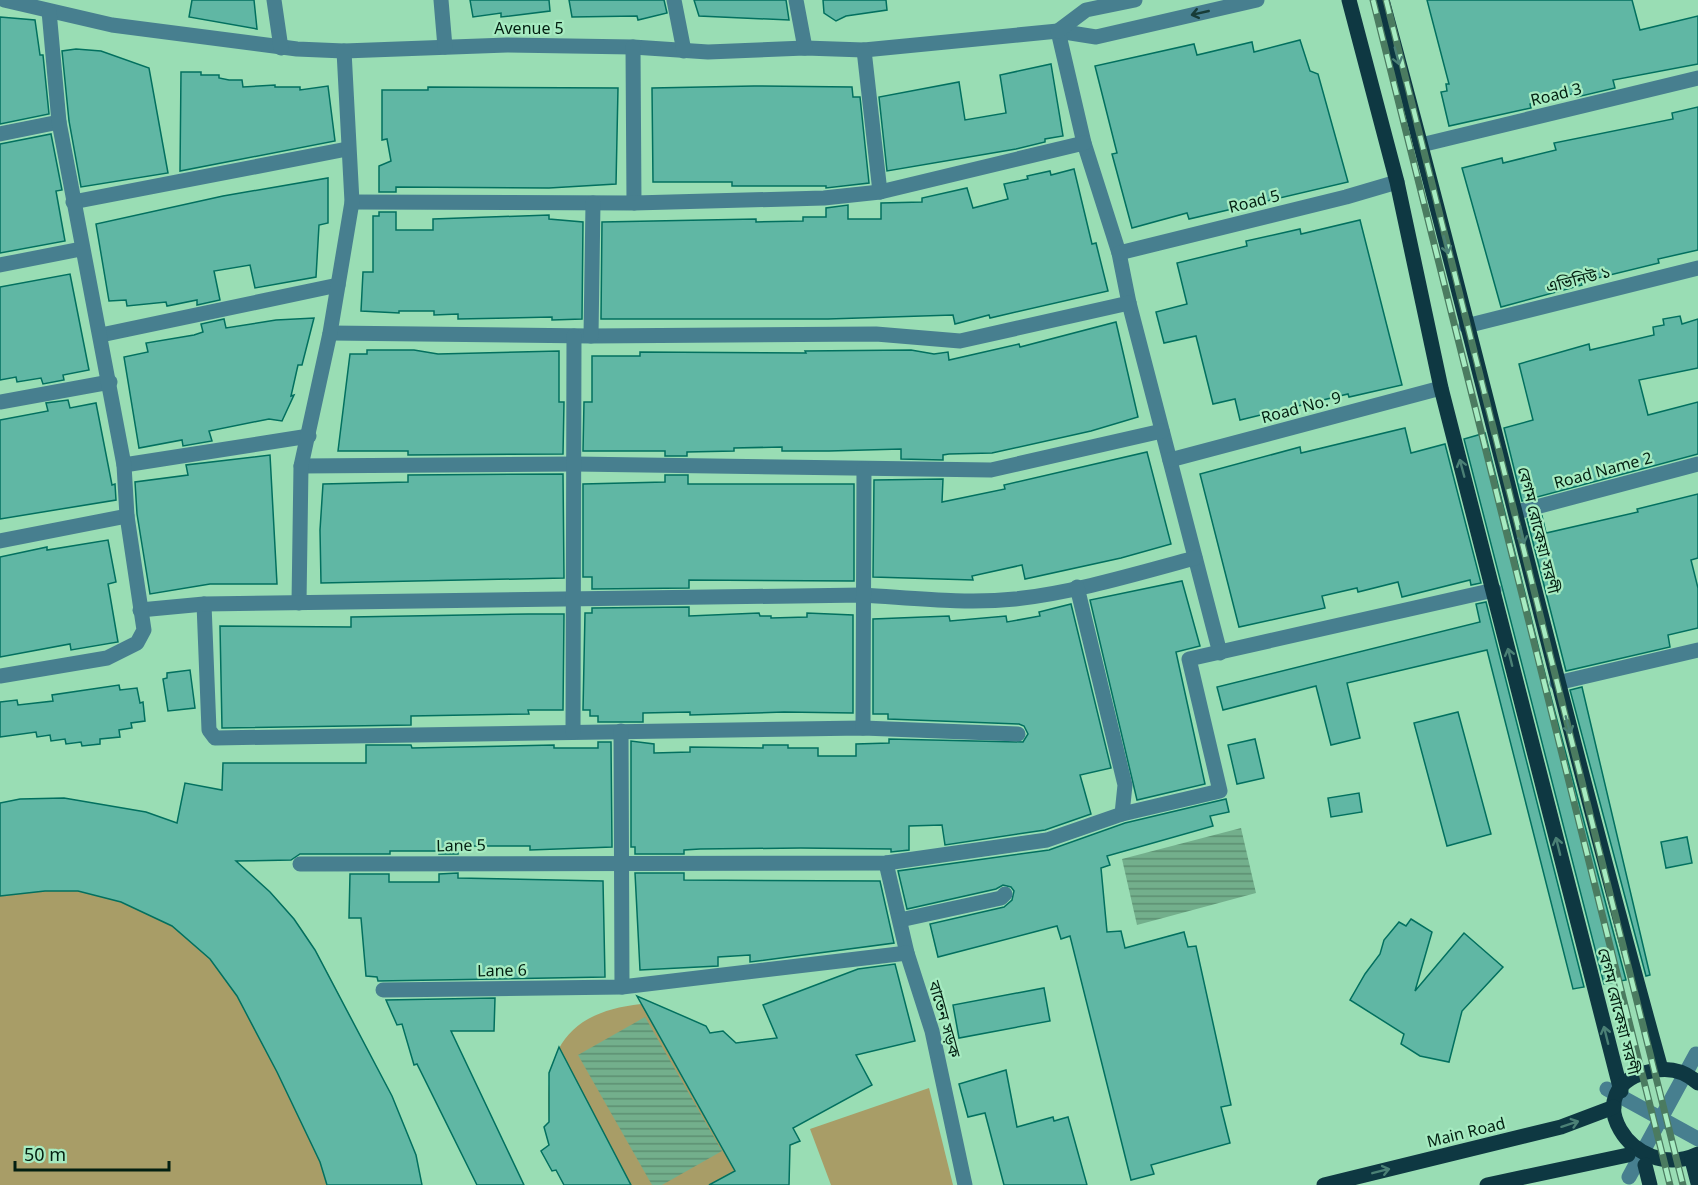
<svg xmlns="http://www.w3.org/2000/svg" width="1698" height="1185" font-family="'Noto Sans','Noto Sans Bengali',sans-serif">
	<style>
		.green { fill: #a89d67 }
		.water { fill: url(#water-rules) }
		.building { fill: #60b7a4; stroke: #02705f; stroke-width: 1.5 }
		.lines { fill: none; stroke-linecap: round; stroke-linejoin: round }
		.minor { stroke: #477f8f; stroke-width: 15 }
		.major { stroke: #0e3842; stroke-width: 15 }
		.rail-casing { stroke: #4b7b60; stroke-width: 7 }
		.rail { stroke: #a6ebc1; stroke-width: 4.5; stroke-dasharray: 14; stroke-linecap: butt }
		.oneway { stroke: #173c37 }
		.oneway2 { stroke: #4b8075 }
		.labels { text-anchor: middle; stroke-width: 4.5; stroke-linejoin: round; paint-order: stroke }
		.street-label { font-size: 16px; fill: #031f11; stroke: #a6ebc1 }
	</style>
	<defs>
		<pattern id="water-rules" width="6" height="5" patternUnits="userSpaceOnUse" patternTransform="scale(1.5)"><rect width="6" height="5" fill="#73af8c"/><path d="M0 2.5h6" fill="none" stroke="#5c8e71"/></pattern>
	</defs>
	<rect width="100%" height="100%" fill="#99ddb4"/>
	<g class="green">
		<path d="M0,803L240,865C259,882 279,899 294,919C318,949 333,985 351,1018C379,1073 409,1125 422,1185H0Z"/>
		<path d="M641,1004L656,1005L706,1026L710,1033L723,1031L736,1043L800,1141L788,1147L789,1185H564L556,1171H552L541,1151L549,1145L544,1127L549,1122C543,1050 567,1012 641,1004Z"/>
		<path d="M929,1088L953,1185H831L810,1129Z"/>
	</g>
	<g class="water">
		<path d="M1241,828L1256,893L1137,925L1122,859Z"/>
		<path d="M645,1017L722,1151L662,1185H652L578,1055Z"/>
	</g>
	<g class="building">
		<path d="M192,0H254L257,29L189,17Z"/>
		<path d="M470,0H549L550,11L501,17V13L473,17Z"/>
		<path d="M569,0H664L667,13L638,20L637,16L572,17Z"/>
		<path d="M694,0H786L789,20L699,16Z"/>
		<path d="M823,0H886L887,10L846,16L836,21L824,13Z"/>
		<path d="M1427,0H1632L1640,30L1698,16V64L1613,80L1615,88L1577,97L1575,93L1530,104L1531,108L1449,126L1441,92L1447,91L1446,84H1449Z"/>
		<path d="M0,17L35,20L40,55H43L49,114L0,124Z"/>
		<path d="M1300,40L1310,71L1318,74L1348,182L1189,219L1187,213L1132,228L1112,154L1117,153L1095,66L1194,44L1197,55L1252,42L1254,52Z"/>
		<path d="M76,49L101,51L149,68L168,173L81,187L69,121L62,51Z"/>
		<path d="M1051,64L1063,136L1045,139V142L1016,149L887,171L879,97L959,82L965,120L1006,113L1000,75Z"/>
		<path d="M181,72H201V75H219V78L229,80H242L243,87L275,85V87H300V90L328,86L335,141L180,171Z"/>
		<path d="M754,86L852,87L853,97H860L869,183L826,188V186H732V182H653L652,88Z"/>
		<path d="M428,87L618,88L616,184L549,188L396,187V192H379V166L391,161L387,139L382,140V90H428Z"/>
		<path d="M1698,107V250L1658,259L1659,263L1581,282L1582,285L1501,307L1462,168L1502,158L1503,163L1556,150L1554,143L1673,119L1672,113Z"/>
		<path d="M51,134L62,190L56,191L65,241L0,253V144Z"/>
		<path d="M1074,169L1092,244L1096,243L1108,291L990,318L989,315L955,324L953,315L828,319H601L602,222L756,219V222L803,221V217H826V208L848,205V219H881V203L922,202V198L967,188L973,208L1008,199L1004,184L1028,179L1027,176L1050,171L1051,175Z"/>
		<path d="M328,178V223L319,225L316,277L255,288L250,265L214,271L220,300L197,305V300L167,306L166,302L127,306L126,300L109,301L96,224L223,196Z"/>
		<path d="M379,212H396V230H433V219L549,215V219L583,222L582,319L552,320V317L458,319V314L434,315V311H399V313L361,311L363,272H373V216H379Z"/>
		<path d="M1360,220L1402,385L1349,397L1348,394L1240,420L1235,399L1213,404L1196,336L1164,343L1156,312L1187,304L1177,263L1247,246L1246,241L1300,229L1301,234Z"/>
		<path d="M70,274L89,370L63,375L64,380L43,384L41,378L17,382L16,377L0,380V287Z"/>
		<path d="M1680,316L1682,324L1698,319V368L1639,380L1648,415L1698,402V454L1522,501L1504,428L1533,420L1519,364L1589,344L1590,350L1654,335L1653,327L1664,325L1663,319Z"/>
		<path d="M314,318L302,365H298L291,396L294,395L282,421L269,419L209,431L212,441L183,446L182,440L139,448L124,357L148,352L146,343L194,335L203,332L201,324L224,319L226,328L276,320Z"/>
		<path d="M1116,322L1138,417L1091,431L992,453L949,454L943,455V460L901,459V449L829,451H782V447L734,448V451L687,452V456H665V451H583L584,402H592V356H640V352L806,353L805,351L911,350L934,354L948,352L949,360L1019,344L1020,347Z"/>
		<path d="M367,350H414L438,354L559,351V402H564L563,454L408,455V451H338L350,354H367Z"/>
		<path d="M68,400L70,408L96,403L112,485L115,484L116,500L0,519V420L48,411L46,403Z"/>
		<path d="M1405,428L1411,453L1445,444L1481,583L1471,585L1470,580L1402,597L1398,582L1358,592L1357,588L1322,596L1325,608L1239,627L1200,474L1300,447L1301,453Z"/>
		<path d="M1485,433L1548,686L1626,980L1604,984L1464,439Z"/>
		<path d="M1147,452L1171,544L1121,558L1025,579L1022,565L972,576L973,580L873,577L874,480L943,479L942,502L1005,489L1004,485Z"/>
		<path d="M270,455L277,584H210L150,594L137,514L135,482L188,475L186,465Z"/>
		<path d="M563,474L564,578L321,583L320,530L323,484L408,482V475Z"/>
		<path d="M665,475H688V484H854V581L689,580V588L592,589V577H583V484L665,482Z"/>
		<path d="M1698,494V558L1691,560L1698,588V628L1668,635L1670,647L1566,671L1527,519L1542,516L1546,533L1638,512L1637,509Z"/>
		<path d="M108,540L116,582L108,584L118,642L71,650L70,644L0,657V557L47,547V550Z"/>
		<path d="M1182,581L1200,646L1176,652L1205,784L1137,800L1090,600Z"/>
		<path d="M1486,602L1584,987L1573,989L1487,650L1347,683L1360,738L1331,745L1316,686L1223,710L1217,687L1480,622L1476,604Z"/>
		<path d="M1071,604L1111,768L1080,775L1091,814L1045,830L945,845L942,825L909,826V850L891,852V849L801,848L700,849L684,850V854H635V847H631V741L654,744V753L690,752V747L763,748V745H788V748H818V756H856V744L889,743V739L1023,742L1028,734L1024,726L1019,724L888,719V714H873V619L949,616L950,621L1006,616L1007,622L1040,616L1039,612Z"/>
		<path d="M689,607V616L759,613L760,616H771V618L807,617V613L853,615V713L784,712L690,715V712L643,713V722H598V716H590V710H583L585,613H592V608Z"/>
		<path d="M529,614H564L563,710H528L529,714L411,716V725L222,728L220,626L351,627V617Z"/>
		<path d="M190,670L195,708L168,711L163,679L167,678V673Z"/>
		<path d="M119,685L120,690L137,688L140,703L143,702L145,721L131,723L132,728L119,730L120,737L100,739V744L82,746L81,742L66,744L65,739L51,741L50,735L37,737L36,732L0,737V702L17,700L18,705L53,701L52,695Z"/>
		<path d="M1582,687L1650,975L1646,976L1570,690Z"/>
		<path d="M1458,712L1491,834L1447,846L1414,723Z"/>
		<path d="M1255,739L1264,778L1237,784L1228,745Z"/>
		<path d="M598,742H611L612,847L530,850V846H458V854H439V851H390V854H300L291,860L236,861L270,892L294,919L315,950L392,1096L416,1155L422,1185H327L320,1162L277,1072L237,996L210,959L172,926L121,902L78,891H45L0,896V803L20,799L64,798L146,812L177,823L185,783L222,790L223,763H366V745H411L412,748L554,745V748H598Z"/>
		<path d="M1359,793L1362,812L1331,817L1328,798Z"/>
		<path d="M1226,799L1229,812L1210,816L1213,826L1107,856L1110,865L1101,868L1107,932L1121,931L1125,948L1184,932L1188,947L1196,946L1231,1105L1221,1107L1230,1143L1151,1165L1154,1174L1131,1180L1070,936L1061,939L1057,926L938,957L930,924L1004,907L1012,900L1014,891L1011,887L1003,885L996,889L907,909L898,871L1049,850L1125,823Z"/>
		<path d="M1687,837L1692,863L1666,868L1661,842Z"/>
		<path d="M458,873V878L603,881L605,977L378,981L377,977L366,976L361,918H349L350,874H389V882H439V874Z"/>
		<path d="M635,873H684V880L880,881L894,943L750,962V955L718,957V966L640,970Z"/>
		<path d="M1411,919L1432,932L1415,991L1464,933L1503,967L1462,1011L1449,1062L1420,1056L1401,1044L1404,1034L1350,1000L1365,974L1380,954L1384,940L1399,922L1406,926Z"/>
		<path d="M895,964L915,1041L856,1055L872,1085L793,1128L800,1141L790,1145L789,1185H709L735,1171L637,996L706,1026L710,1033L723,1031L736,1043L777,1038L763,1005L858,969Z"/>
		<path d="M1044,988L1050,1021L959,1038L953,1005Z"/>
		<path d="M495,998L494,1031H451L524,1185H477L417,1064L414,1065L402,1024L397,1025L386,1000Z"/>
		<path d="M559,1047L631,1185H564L556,1170L552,1171L541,1151L549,1145L544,1127L549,1122V1073Z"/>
		<path d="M1006,1070L1017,1127L1053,1117L1054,1121L1068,1117L1087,1185H1004L985,1113L968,1117L959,1084Z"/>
	</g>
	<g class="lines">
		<g class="minor">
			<path d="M4,0L112,25L297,49L344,51L507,45L633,47L708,52L805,48L864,50L1058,31L1096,37L1257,0"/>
			<path d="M274,0L281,48"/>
			<path d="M441,0L445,47"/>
			<path d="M674,0L684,51"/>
			<path d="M796,0L805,48"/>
			<path d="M1058,31L1084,143L1119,253L1129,303L1220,653"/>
			<path d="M1058,31L1086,10L1135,0"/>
			<path d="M633,47L634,203"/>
			<path d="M864,50L880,192"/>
			<path d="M0,134L59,122"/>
			<path d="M1421,145L1698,78"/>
			<path d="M73,202L347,149"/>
			<path d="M352,202L634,203L824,198L880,192L1084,143"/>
			<path d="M1119,253L1346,197L1397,182"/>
			<path d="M0,265L81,249"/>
			<path d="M1466,326L1698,268"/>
			<path d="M330,333L591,336L876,334L960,341L1129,303"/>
			<path d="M101,335L338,285"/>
			<path d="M591,336L593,203"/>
			<path d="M0,402L110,382"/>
			<path d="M1170,460L1441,388"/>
			<path d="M124,465L309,436"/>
			<path d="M301,466L575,464L991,470L1162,431"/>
			<path d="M1517,512L1698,464"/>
			<path d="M0,541L127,516"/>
			<path d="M299,603L301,466L330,333L352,202L344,51"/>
			<path d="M204,604L209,730L215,738L863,728L1018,734"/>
			<path d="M140,610L204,604L863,595C914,598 965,604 1015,599C1073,593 1139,573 1195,558"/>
			<path d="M0,676L107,658L137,643L144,630L127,516L124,465L59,122L49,11"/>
			<path d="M1557,683L1698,650"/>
			<path d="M863,728L864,469"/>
			<path d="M621,731L622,987"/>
			<path d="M573,732L574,336"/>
			<path d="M1122,814L1220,791L1189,659L1494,590"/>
			<path d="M886,863L907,953L932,1031L965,1185"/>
			<path d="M300,864L886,863L1047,840L1122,814L1125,785L1077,587"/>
			<path d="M900,920L1001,898L1005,894"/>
			<path d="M383,990L622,987L907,953"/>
			<path d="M1607,1089L1698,1139"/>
			<path d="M1629,1177L1696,1054"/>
		</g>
		<g class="major">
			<path d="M1349,0L1397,182L1441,388L1621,1091"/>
			<path d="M1382,0C1479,355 1562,714 1661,1069"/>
			<path d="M1698,1083C1685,1071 1669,1067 1652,1071C1572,1086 1632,1185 1698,1154"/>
			<path d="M1692,1160L1698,1183"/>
			<path d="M1645,1165L1650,1185"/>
			<path d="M1324,1185L1561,1127L1614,1107"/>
			<path d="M1487,1185L1628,1155"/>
		</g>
		<g class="rail-casing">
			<g id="rail">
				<path d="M1373,0L1670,1185"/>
				<path d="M1386,0L1683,1185"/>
			</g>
		</g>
		<use href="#rail" class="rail"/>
	</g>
	<defs><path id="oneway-shaft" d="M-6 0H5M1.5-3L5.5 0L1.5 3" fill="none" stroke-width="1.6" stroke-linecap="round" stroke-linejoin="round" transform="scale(1.5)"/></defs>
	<use class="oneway" href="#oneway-shaft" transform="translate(1200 13) rotate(167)"/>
	<g class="oneway2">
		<use href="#oneway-shaft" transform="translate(1397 56) rotate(75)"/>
		<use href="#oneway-shaft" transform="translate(1446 245) rotate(76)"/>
		<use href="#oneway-shaft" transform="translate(1462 468) rotate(-105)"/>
		<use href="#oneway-shaft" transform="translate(1522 535) rotate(77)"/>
		<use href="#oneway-shaft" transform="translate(1510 657) rotate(-104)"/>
		<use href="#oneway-shaft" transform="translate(1568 725) rotate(75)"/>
		<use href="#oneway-shaft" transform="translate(1558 846) rotate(-104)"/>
		<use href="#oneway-shaft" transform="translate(1606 1035) rotate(-104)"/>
		<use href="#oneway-shaft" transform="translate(1570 1124) rotate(-18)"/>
		<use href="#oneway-shaft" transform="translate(1381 1171) rotate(-14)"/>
	</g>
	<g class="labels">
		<g class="street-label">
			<text x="529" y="34">Avenue 5</text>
			<text transform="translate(1556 94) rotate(-14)" y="6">Road 3</text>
			<text transform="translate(1254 201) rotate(-14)" y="6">Road 5</text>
			<text transform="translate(1578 279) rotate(-14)" y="6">এভিনিউ ১</text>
			<text transform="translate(1301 407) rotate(-15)" y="6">Road No. 9</text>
			<text transform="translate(1603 470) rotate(-15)" y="6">Road Name 2</text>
			<text transform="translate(1539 530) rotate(76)" y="6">বেগম রোকেয়া সরণী</text>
			<text transform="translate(461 845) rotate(-1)" y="6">Lane 5</text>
			<text transform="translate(502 970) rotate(-1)" y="6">Lane 6</text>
			<text transform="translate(1619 1011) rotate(76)" y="6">বেগম রোকেয়া সরণী</text>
			<text transform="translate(945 1019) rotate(74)" y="6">বাতেন সড়ক</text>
			<text transform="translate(1466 1132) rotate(-14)" y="6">Main Road</text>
		</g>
	</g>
	<path d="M15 1161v9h154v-9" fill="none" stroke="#031f11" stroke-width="3"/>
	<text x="24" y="1161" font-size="18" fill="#031f11" stroke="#a6ebc1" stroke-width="4.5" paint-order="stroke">50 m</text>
</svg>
